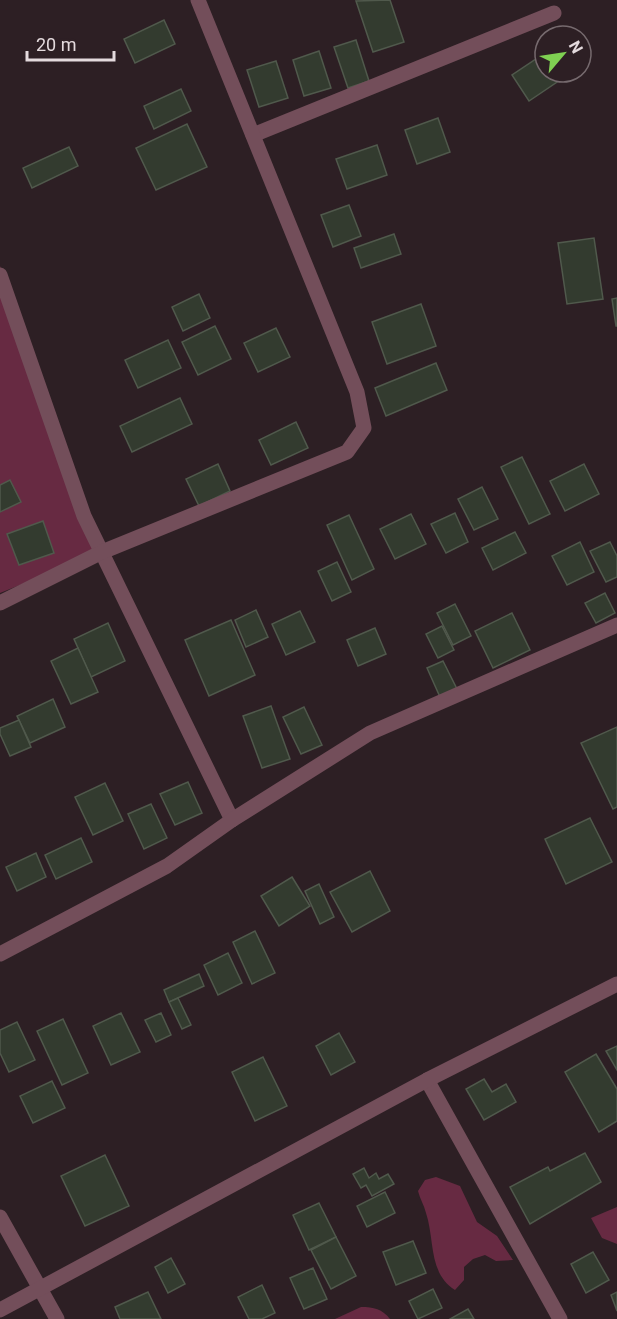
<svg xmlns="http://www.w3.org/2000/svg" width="617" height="1319" font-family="Roboto,sans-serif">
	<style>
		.green { fill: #672a42 }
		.building { fill: #333b2f; stroke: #50594c; stroke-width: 1.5 }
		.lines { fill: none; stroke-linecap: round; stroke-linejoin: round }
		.street { stroke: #734e5a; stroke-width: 15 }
	</style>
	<rect width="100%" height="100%" fill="#2d1f24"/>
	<g class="green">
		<path d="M0,266L102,552L0,593Z"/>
		<path d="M436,1177L460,1186L477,1222L497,1236L513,1260L496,1261L485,1255L473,1259L464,1267V1280L455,1290C428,1273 435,1240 426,1213C424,1205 420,1199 418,1191L425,1180Z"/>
		<path d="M617,1207V1244L602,1238L591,1218Z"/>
		<path d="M361,1307C374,1307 382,1309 390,1319H335Z"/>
	</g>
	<g class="building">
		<path d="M390,0L404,42L373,52L356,1Z"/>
		<path d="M164,20L175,44L135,63L124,39Z"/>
		<path d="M356,40L369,81L348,88L334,47Z"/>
		<path d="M319,51L331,88L304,96L293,60Z"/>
		<path d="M545,53V72H564L566,76L529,101L512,75Z"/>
		<path d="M276,61L288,98L259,107L247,70Z"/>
		<path d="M181,89L191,111L154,129L144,106Z"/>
		<path d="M438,118L450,152L417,164L405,130Z"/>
		<path d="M187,124L207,167L156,190L136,148Z"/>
		<path d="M377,145L387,175L347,189L336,159Z"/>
		<path d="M69,147L78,166L32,188L23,168Z"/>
		<path d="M349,205L361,236L333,247L321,215Z"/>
		<path d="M394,234L401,254L361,268L354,248Z"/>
		<path d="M594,238L603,299L567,304L558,243Z"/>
		<path d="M199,294L210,318L183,331L172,307Z"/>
		<path d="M617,298V326H616L612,299Z"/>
		<path d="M421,304L436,346L387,364L372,322Z"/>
		<path d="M215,326L231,359L198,375L182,342Z"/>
		<path d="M276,328L290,357L258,372L244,343Z"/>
		<path d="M168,340L181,368L138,388L125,360Z"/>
		<path d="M436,363L447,390L386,416L375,388Z"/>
		<path d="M180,398L192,424L132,452L120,426Z"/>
		<path d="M296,422L308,448L271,465L259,440Z"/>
		<path d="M522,457L550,514L529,524L501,467Z"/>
		<path d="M218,464L230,491L199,506L186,479Z"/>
		<path d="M584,464L599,494L565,511L550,481Z"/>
		<path d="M10,480L21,502L0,512V485Z"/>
		<path d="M482,487L498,519L474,530L458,499Z"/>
		<path d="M455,513L468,542L446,553L431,524Z"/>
		<path d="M411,514L426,544L395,559L380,529Z"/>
		<path d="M349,515L374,569L352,580L327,525Z"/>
		<path d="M43,521L54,553L19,565L7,534Z"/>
		<path d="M515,532L526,553L493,570L482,548Z"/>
		<path d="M580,542L594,572L567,585L552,556Z"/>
		<path d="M610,542L617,556V577L606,582L590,551Z"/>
		<path d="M337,562L351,592L332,601L318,571Z"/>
		<path d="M605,593L615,613L596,623L585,603Z"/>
		<path d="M455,604L471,636L453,645L437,613Z"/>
		<path d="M256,610L268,637L246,647L235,620Z"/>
		<path d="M300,611L315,642L286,655L272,624Z"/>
		<path d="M512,613L530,650L493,668L475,631Z"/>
		<path d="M231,620L255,675L209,696L185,640Z"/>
		<path d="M108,623L125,661L91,677L74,639Z"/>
		<path d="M442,626L454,650L438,658L426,634Z"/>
		<path d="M375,628L386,654L358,666L347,640Z"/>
		<path d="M78,648L98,692L71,704L51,661Z"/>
		<path d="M443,661L457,689L440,697L427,668Z"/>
		<path d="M53,699L65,727L30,743L17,716Z"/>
		<path d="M271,706L290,759L262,768L243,716Z"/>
		<path d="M304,707L322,745L301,754L283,717Z"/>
		<path d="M19,720L31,747L10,756L0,734V728Z"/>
		<path d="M617,727V807L613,809L581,743Z"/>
		<path d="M188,782L202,813L175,825L160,794Z"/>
		<path d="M105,783L123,821L93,835L75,797Z"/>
		<path d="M151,804L167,838L144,849L128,814Z"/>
		<path d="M590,818L612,862L566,884L545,839Z"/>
		<path d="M81,838L92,862L56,879L45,855Z"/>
		<path d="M36,853L46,877L17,891L6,867Z"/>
		<path d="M370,871L390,911L352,932L330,892Z"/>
		<path d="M292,877L310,906L279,926L261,896Z"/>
		<path d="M319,884L334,917L320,924L305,891Z"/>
		<path d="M255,931L275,973L252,984L233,942Z"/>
		<path d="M228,953L242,983L218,995L204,965Z"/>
		<path d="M199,974L204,986L169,1002L164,990Z"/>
		<path d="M178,998L191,1025L182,1029L169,1002Z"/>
		<path d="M121,1013L140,1052L111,1065L93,1026Z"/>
		<path d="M161,1013L171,1035L156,1042L145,1020Z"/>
		<path d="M63,1019L88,1073L62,1085L37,1031Z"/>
		<path d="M17,1022L35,1060L9,1072L0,1053V1030Z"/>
		<path d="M339,1033L355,1062L331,1075L316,1046Z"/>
		<path d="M617,1046V1070L606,1051Z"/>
		<path d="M596,1054L617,1089V1121L599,1132L565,1072Z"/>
		<path d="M263,1057L287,1106L255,1121L232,1072Z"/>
		<path d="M484,1079L492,1092L506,1084L516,1102L484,1120L466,1089Z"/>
		<path d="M52,1081L65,1108L33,1123L20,1096Z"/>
		<path d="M585,1153L601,1182L530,1224L510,1187L548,1167L550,1171Z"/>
		<path d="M105,1155L129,1206L85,1226L61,1176Z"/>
		<path d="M364,1168L369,1178L376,1173L379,1179L388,1174L394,1184L372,1196L366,1185L361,1188L353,1174Z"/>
		<path d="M385,1192L395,1213L367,1227L357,1206Z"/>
		<path d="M319,1203L336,1237L309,1250L293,1215Z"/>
		<path d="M336,1237L356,1276L331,1289L311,1250Z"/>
		<path d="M413,1241L426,1273L396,1285L383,1252Z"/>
		<path d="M593,1252L609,1280L586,1293L571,1264Z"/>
		<path d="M171,1258L185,1284L168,1293L155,1267Z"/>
		<path d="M313,1268L327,1299L304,1309L290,1278Z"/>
		<path d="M262,1285L275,1313L262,1319H249L238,1297Z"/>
		<path d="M433,1289L442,1308L418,1319L409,1301Z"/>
		<path d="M148,1292L161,1319H120L115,1307Z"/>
		<path d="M617,1292V1311L611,1295Z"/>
		<path d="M468,1309L474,1319H450Z"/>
	</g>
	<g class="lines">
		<g class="street">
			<path d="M253,135L554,13"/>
			<path d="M0,275L84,516L232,820"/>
			<path d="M0,603L102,552L347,452L364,428L357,392L198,0"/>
			<path d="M0,954L167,866L232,820L370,733L617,625"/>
			<path d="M427,1080L560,1319"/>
			<path d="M0,1217L57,1319"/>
			<path d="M0,1310L427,1080L617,984"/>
		</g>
	</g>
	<g transform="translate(563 54) rotate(61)"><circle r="28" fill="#2d1f24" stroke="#766a6e" stroke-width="1.5"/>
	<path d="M0-4.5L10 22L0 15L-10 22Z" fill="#7fd052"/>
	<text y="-9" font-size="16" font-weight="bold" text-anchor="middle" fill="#e4dadd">N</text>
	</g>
	<path d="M27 51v9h87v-9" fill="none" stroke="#e4dadd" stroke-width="3"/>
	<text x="36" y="51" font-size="18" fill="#e4dadd" stroke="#2d1f24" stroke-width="4.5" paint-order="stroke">20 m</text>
</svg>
